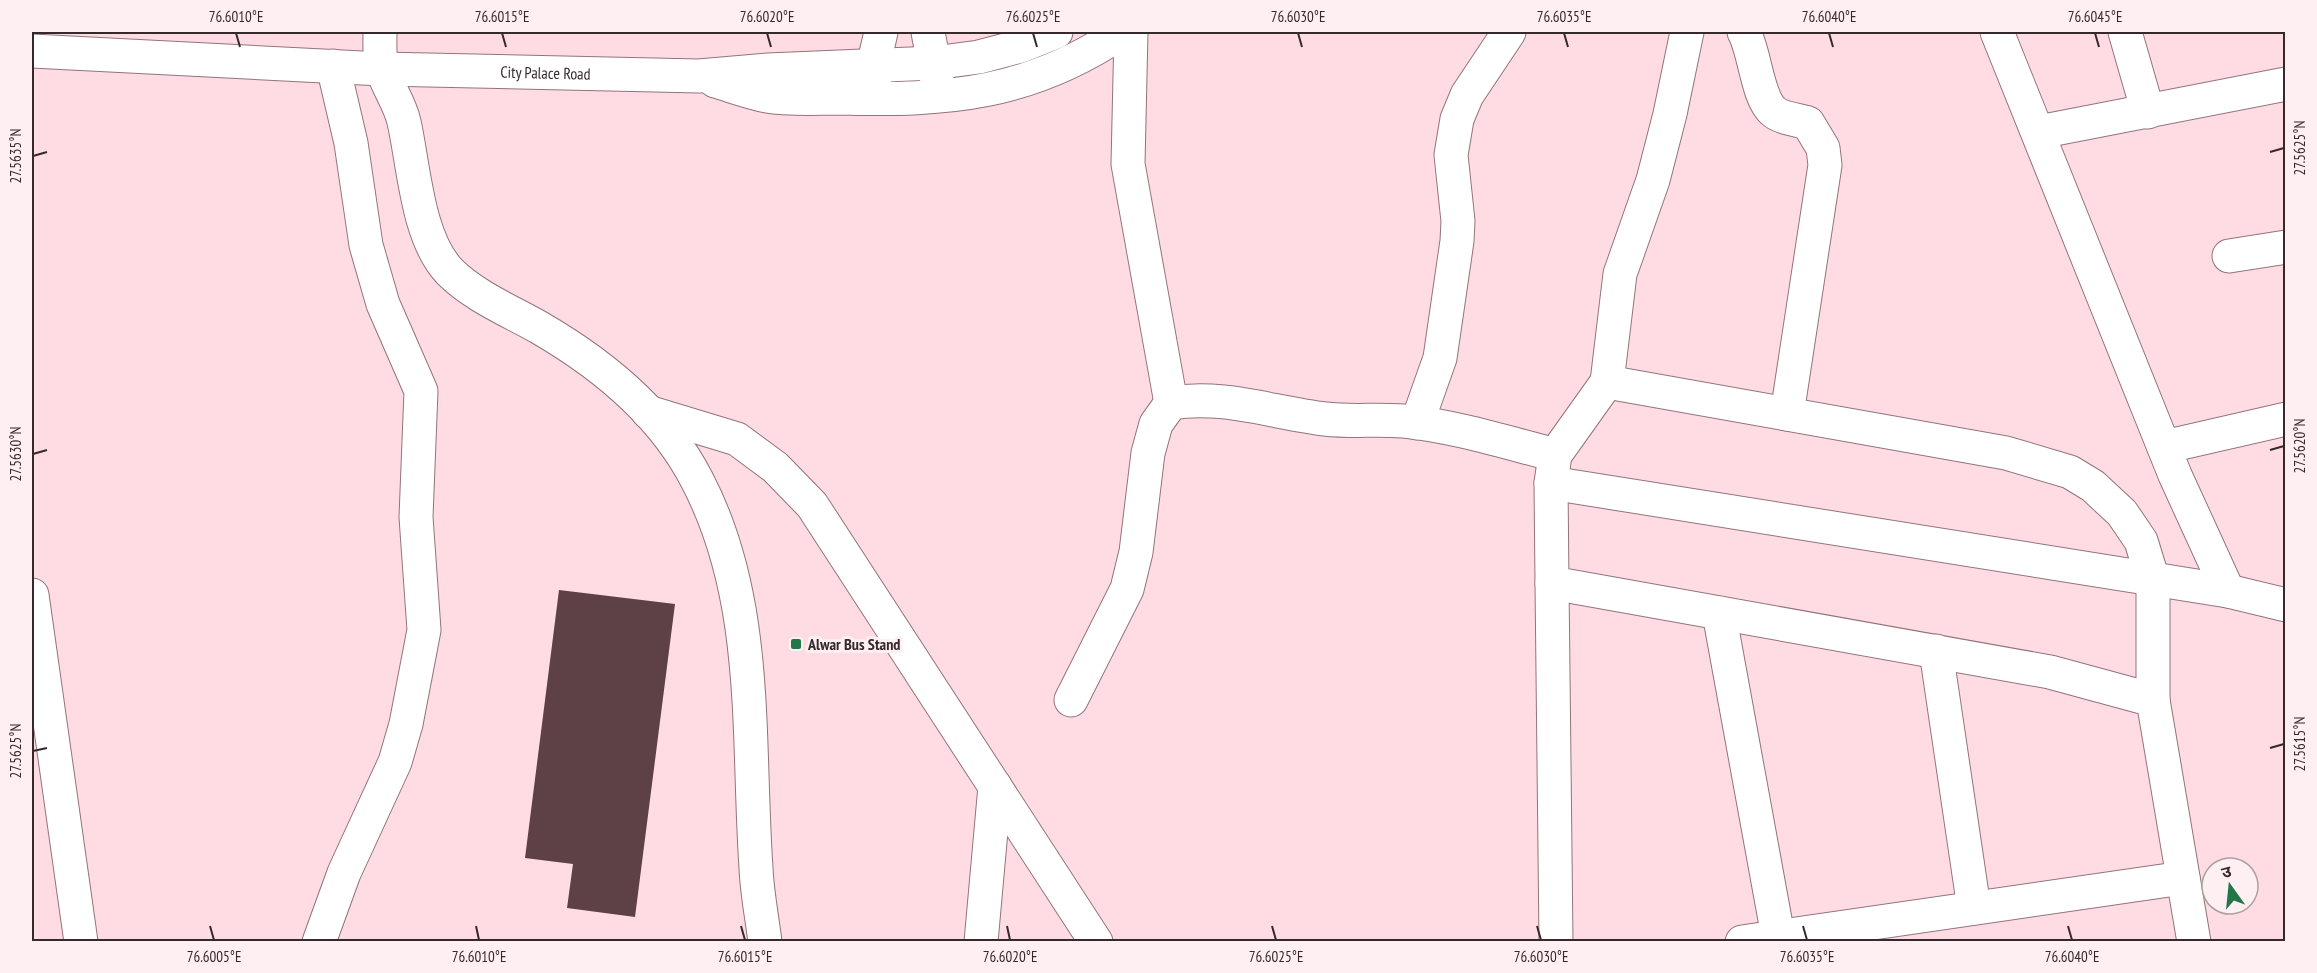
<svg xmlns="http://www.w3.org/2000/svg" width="2317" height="973" font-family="'PT Sans Narrow','Noto Sans Devanagari',sans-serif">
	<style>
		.building { fill: #5d4147 }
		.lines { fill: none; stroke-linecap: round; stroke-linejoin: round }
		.minor-casing { stroke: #92747a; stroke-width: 35 }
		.minor { stroke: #fff; stroke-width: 33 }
		.ticks { fill: none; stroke: #35292b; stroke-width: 2 }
		.poi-dot { fill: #237648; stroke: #fef0f2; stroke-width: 2 }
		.labels { text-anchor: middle; stroke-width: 6; stroke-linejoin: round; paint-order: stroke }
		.street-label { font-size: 16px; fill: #35292b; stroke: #fef0f2 }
		.poi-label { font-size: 16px; font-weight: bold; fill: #35292b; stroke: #fef0f2; text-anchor: start }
		.neatline { fill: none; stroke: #35292b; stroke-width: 2 }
		.ticks-label { font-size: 15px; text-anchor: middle; fill: #35292b }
	</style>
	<rect width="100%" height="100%" fill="#ffdce3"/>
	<path class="building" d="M559,590L675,604L635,917L567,908L573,864L525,858Z"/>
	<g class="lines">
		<g class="minor-casing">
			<g id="minor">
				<path d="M380,32C380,43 379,57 382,68C387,87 400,103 404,122C414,166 417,238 450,272C474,296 510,311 540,328C602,364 663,414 697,480C760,600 747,737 756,868C757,893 762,917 765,942"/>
				<path d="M928,32L938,86"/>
				<path d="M1131,32L1128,164L1171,403"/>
				<path d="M1687,32L1670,114L1653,180L1620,274L1607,382L2006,453L2070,472L2093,486L2122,513L2141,541L2153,580V700L2194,942"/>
				<path d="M1744,32C1755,52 1757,97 1773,111C1780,118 1798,120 1808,123L1823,148L1825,165L1787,414"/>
				<path d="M1997,32L2175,475L2228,591"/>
				<path d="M2125,32L2148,112"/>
				<path id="s1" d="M32,51L382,69L699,76L768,70L934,63L979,57L1021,46L1056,32"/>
				<path d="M715,81C732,86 750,93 767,96C790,100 817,98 840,98C949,101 1030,94 1122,32"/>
				<path d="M875,88L873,67L881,32"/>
				<path d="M2039,132L2286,84"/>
				<path d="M2229,256L2286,247"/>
				<path d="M1607,382L1555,455L1551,483L1552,583L2050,672L2153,700"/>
				<path d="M648,412L737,439L775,467L812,505L1096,942"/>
				<path d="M1417,423L1440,358L1457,241L1458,221L1451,155L1457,119L1467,95L1509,32"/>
				<path d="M2164,447L2286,419"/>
				<path d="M1551,483L2228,591L2286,605"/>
				<path d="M1552,583L1556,942"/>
				<path d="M32,595L81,942"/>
				<path d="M1719,613L1778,936"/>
				<path d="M1936,651L1974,908"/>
				<path d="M1071,700L1127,589L1136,552L1148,453L1156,424L1171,403C1222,394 1274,413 1325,419C1351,422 1377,419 1403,421C1454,426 1505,442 1555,455"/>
				<path d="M319,942L344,873L395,762L406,724L424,630L416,517L421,391L383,304L366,245L351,143L333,66"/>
				<path d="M981,942L995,786"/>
				<path d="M1742,942L2183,878"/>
			</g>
		</g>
		<use href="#minor" class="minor"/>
	</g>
	<path class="ticks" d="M236,33L240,47M502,33L506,47M767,33L771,47M1033,33L1037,47M1298,33L1302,47M1564,33L1568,47M1829,33L1833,47M2095,33L2099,47M2270,152L2284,148M33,156L47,152M2270,450L2284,446M33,454L47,450M2270,748L2284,744M33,751L47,748M210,926L214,940M476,926L479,940M741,926L745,940M1007,926L1010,940M1272,926L1276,940M1537,926L1541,940M1803,926L1807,940M2068,926L2072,940"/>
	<rect class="poi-dot" x="790" y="638" width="12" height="12" rx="3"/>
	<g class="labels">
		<g class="street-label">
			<text dy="6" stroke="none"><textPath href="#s1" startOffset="514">City Palace Road</textPath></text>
		</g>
		<g class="poi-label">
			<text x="808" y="650">Alwar Bus Stand</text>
		</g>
	</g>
	<rect width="2317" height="973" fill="none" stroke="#fef0f2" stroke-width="66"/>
	<g transform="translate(2230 886) rotate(345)"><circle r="28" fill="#fef0f2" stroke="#aea0a2" stroke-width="1.5"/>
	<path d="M0-4.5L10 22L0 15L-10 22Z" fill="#237648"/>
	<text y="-9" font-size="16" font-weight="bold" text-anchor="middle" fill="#35292b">उ</text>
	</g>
	<rect x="33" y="33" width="2251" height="907" class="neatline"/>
	<g class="ticks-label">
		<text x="236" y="22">76.6010°E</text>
		<text x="502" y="22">76.6015°E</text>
		<text x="767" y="22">76.6020°E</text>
		<text x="1033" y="22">76.6025°E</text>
		<text x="1298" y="22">76.6030°E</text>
		<text x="1564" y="22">76.6035°E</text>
		<text x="1829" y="22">76.6040°E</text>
		<text x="2095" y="22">76.6045°E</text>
		<text transform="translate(2300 148) rotate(-90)" y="5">27.5625°N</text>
		<text transform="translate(16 156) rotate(-90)" y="5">27.5635°N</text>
		<text transform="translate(2300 446) rotate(-90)" y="5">27.5620°N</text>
		<text transform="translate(16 454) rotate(-90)" y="5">27.5630°N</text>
		<text transform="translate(2300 744) rotate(-90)" y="5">27.5615°N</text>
		<text transform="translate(16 751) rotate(-90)" y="5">27.5625°N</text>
		<text x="214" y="962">76.6005°E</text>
		<text x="479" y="962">76.6010°E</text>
		<text x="745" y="962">76.6015°E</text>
		<text x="1010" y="962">76.6020°E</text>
		<text x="1276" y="962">76.6025°E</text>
		<text x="1541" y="962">76.6030°E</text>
		<text x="1807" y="962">76.6035°E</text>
		<text x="2072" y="962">76.6040°E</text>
	</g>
</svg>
